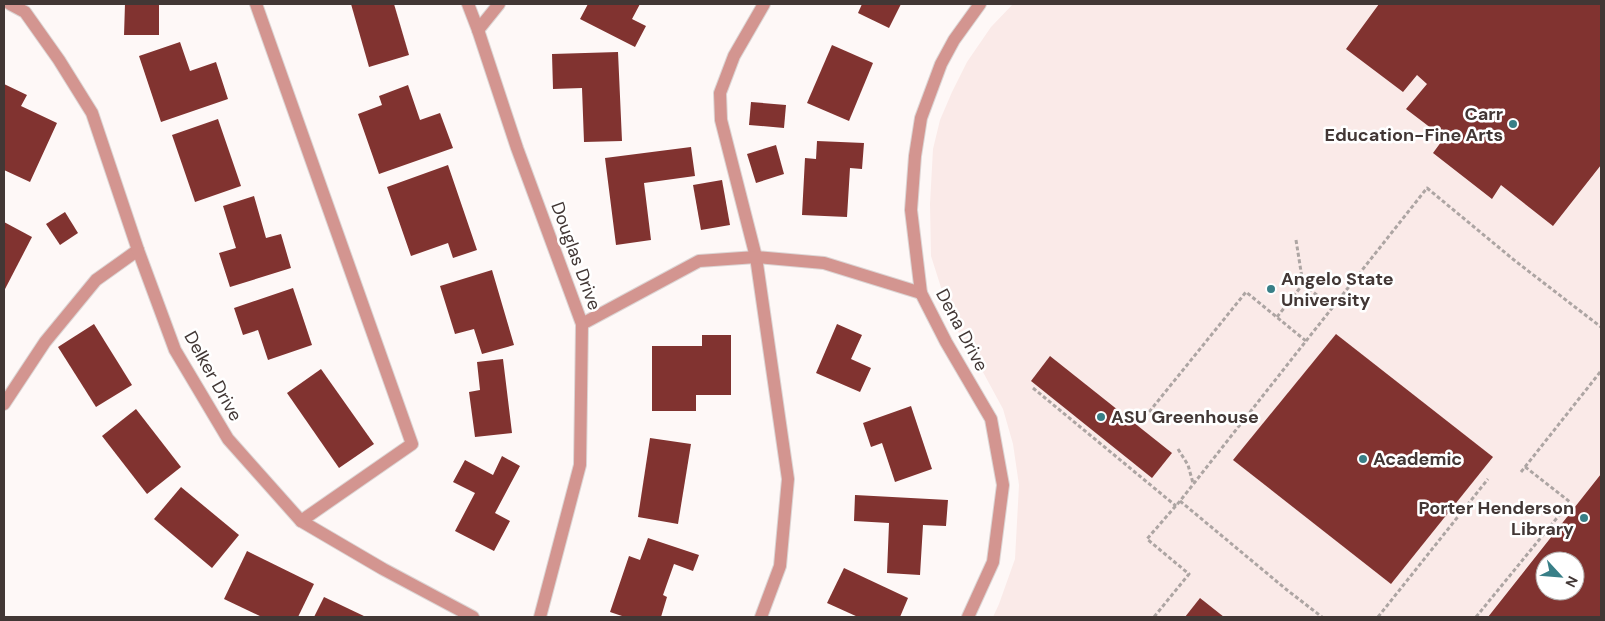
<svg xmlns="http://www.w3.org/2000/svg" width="1605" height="621" font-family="'DM Sans',sans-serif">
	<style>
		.built { fill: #faeae8; fill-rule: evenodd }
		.building { fill: #813330; fill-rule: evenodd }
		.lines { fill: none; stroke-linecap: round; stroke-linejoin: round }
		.service-casing { stroke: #dcd5d4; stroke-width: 14 }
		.minor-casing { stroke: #dcd5d4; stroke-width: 14 }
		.path { stroke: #ada5a3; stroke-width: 3; stroke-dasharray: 4 2.5; stroke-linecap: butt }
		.service { stroke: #d39590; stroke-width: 12 }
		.minor { stroke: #d39590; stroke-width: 12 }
		.poi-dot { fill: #387f87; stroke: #fff; stroke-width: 2 }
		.labels { text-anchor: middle; stroke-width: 5; stroke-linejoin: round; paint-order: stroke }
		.poi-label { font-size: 18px; font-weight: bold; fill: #423735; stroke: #fff; text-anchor: start }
		.street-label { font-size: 18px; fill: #423735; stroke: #fff }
	</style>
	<rect width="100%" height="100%" fill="#fef8f7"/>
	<path class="built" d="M1013,4H1601V617H993L999,604L1015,559L1019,485L1013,444L1003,409L977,361L952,322L931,256L930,204L933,149L940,120L952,92L967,62L991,27ZM1545,561H1575V591H1545Z"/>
	<g class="building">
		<path d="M125,4H159V35H124Z"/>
		<path d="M351,4H394L409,55L369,67Z"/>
		<path d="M588,4H640L632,19L646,26L635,47L580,19Z"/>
		<path d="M862,4H901L889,28L858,13Z"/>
		<path d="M1379,4H1601V165L1553,226L1501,185L1492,199L1433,153L1444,138L1406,109L1427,84L1417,75L1403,92L1346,49Z"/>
		<path d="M180,42L190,71L216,62L228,99L161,122L139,56Z"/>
		<path d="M832,45L873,63L849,121L807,103Z"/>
		<path d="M618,52L622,141L584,142L582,88L553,89L552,54Z"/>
		<path d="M4,84L27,95L21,106L57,123L30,182L4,170Z"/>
		<path d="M408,85L420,120L440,113L453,148L379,174L358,114L382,105L379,96Z"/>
		<path d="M751,102L786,105L784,128L749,125Z"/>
		<path d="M218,119L241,186L195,202L172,135Z"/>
		<path d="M817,141L864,143L862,169L850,168L847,217L802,215L805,158L816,159Z"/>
		<path d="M776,145L784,174L756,183L747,154Z"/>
		<path d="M691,147L695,176L644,183L651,240L616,245L605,158Z"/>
		<path d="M448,165L477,250L453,258L448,243L411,256L387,187Z"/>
		<path d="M722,180L730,225L701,230L693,185Z"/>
		<path d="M254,196L266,238L281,234L291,268L230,287L219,253L236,248L223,206Z"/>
		<path d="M65,212L78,233L60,245L46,224Z"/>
		<path d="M4,222L32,237L4,291Z"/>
		<path d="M492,270L514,345L482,354L474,329L455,334L440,286Z"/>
		<path d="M293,288L312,345L268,360L258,330L243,335L234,308Z"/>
		<path d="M94,324L132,385L96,407L58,347Z"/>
		<path d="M837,324L862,335L851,359L871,368L860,392L816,373Z"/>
		<path d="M1336,334L1493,457L1391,584L1233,460Z"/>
		<path d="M702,335H731V395H696V411H652V346H702Z"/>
		<path d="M1050,356L1172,453L1152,478L1031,381Z"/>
		<path d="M503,359L512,433L475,437L469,392L480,390L477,362Z"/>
		<path d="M321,369L374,444L339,468L287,393Z"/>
		<path d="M911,406L932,469L895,482L882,443L871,447L863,423Z"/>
		<path d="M136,409L181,467L147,494L102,436Z"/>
		<path d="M650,438L691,444L678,524L638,517Z"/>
		<path d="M502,456L520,466L495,513L510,521L494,551L455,531L475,493L453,482L465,460L493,475Z"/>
		<path d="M1601,474V617H1488ZM1545,561H1575V591H1545Z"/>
		<path d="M181,487L239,535L212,568L154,519Z"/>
		<path d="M855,495L948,500L946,526L923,525L920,575L887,573L889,523L854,521Z"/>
		<path d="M648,538L699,555L693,571L674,564L663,595L667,597L661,617H625L610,612L629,556L640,560Z"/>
		<path d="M247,551L314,584L298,617H262L224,599Z"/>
		<path d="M844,568L908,598L900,617H858L827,603Z"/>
		<path d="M324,597L366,617H314Z"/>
		<path d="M1200,598L1224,617H1185Z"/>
	</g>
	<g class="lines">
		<g class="service-casing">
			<g id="service">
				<path d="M256,4L412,444L301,521"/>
				<path d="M4,404L45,342L96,280L138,250"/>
				<path d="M761,617L780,566L788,479L756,257L721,120L720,93L734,56L764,4"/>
			</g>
		</g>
		<g class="minor-casing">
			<g id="minor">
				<path d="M10,4L25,12L59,60L92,113L138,250L175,350L228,439L301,521L383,569L473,617"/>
				<path d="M468,4L478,30L517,148L582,324L580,465L540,617"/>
				<path d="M478,30L499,4"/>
				<path d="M582,324L699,261L756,257L824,263L921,293"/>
				<path d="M968,617L993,562L1003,485L991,419L946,342L921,293L911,210L915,156L921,118L941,64L954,40L980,4"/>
			</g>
		</g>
		<g class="path">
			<path d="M1296,240L1303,284L1333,308"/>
			<path d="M1277,317L1303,284"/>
			<path d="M1306,341L1427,188L1514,260L1601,327"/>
			<path d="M1033,388L1176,506"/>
			<path d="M1145,417L1246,292L1306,341L1180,501L1147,539L1189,574L1154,617"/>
			<path d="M1178,449L1188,465L1193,483"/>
			<path d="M1521,472L1601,371"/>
			<path d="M1180,501L1287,590L1322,617"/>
			<path d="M1378,617L1488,479"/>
			<path d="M1476,617L1570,502L1524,466"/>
		</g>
		<use href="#service" class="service"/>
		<use href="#minor" class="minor"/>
	</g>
	<g class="poi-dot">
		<circle cx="1513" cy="124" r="5"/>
		<circle cx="1271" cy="289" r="5"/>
		<circle cx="1101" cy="417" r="5"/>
		<circle cx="1363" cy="459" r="5"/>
		<circle cx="1584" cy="518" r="5"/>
	</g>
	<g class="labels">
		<g class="poi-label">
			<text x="1503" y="120" text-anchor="end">Carr<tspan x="1503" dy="21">Education-Fine Arts</tspan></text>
			<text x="1281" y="285">Angelo State<tspan x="1281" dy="21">University</tspan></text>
			<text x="1111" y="423">ASU Greenhouse</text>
			<text x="1373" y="465">Academic</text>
			<text x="1574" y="514" text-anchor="end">Porter Henderson<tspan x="1574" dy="21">Library</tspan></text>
		</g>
		<g class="street-label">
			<text transform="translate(576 256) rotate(70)" y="6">Douglas Drive</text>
			<text transform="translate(962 330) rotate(62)" y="6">Dena Drive</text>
			<text transform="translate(213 376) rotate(61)" y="6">Delker Drive</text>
		</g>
	</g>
	<rect width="1605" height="621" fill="none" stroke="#423735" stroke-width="10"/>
	<g transform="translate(1560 576) rotate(116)"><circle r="24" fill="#ffffff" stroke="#b3afae"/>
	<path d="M0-4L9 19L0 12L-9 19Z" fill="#387f87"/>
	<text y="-8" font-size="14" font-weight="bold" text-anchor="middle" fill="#423735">N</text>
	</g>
</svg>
